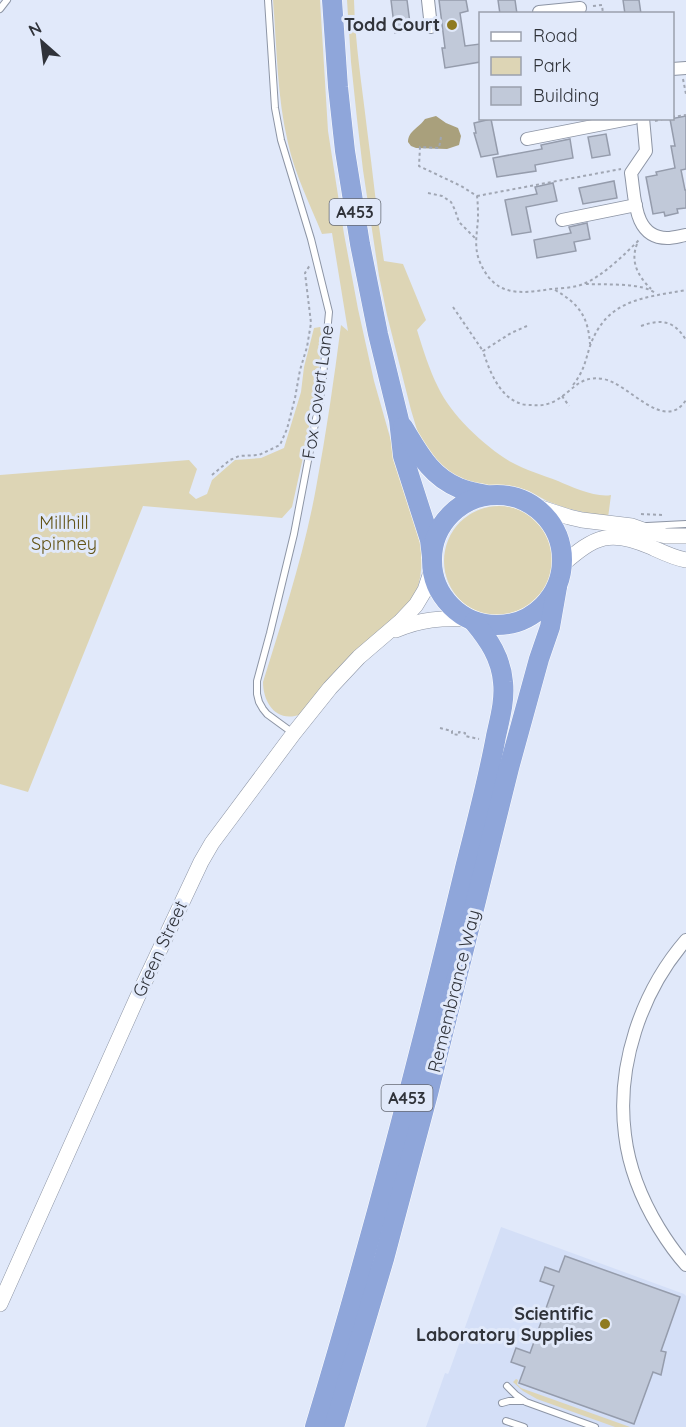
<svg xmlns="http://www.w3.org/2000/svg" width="686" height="1427" font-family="Quicksand,sans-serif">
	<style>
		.built { fill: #d4dff7 }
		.green { fill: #ddd5b5 }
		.water { fill: #a9a07c }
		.building { fill: #c1c9d9; stroke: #959cac; stroke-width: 1.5 }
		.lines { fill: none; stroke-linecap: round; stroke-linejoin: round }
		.service-casing { stroke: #8d95a5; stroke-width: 8 }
		.minor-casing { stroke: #8d95a5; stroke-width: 14 }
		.tertiary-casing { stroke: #8d95a5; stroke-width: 16 }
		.trunk-casing { stroke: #fff; stroke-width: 21 }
		.path { stroke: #a0a6b3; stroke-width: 2; stroke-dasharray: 3 3; stroke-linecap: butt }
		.service { stroke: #fff; stroke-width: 6 }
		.minor { stroke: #fff; stroke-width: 12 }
		.tertiary { stroke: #fff; stroke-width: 15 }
		.trunk { stroke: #8fa6da; stroke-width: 20 }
		.poi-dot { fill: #8f7b21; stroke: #e1e9fa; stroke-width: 2 }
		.labels { text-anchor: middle; stroke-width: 6; stroke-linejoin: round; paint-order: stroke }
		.shield { fill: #e1e9fa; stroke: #656a74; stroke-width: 1.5 }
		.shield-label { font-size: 16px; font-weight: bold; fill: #30333a }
		.poi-label { font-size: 18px; font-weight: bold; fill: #30333a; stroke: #e1e9fa; text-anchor: end }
		.street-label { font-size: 18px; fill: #30333a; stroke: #e1e9fa }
		.park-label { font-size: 18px; fill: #635417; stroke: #e1e9fa }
	</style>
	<rect width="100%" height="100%" fill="#e1e9fa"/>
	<path class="built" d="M501,1227L684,1294L686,1296V1427H426L445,1373L448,1374L449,1372Z"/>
	<g class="green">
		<path d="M273,0H320L328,131L344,234L358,309L374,381L421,546C422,568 422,578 413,600L301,714C277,724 263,703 263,682C283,618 304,554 316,488C326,434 334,380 341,325L348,331L332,233L322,234C310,204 295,175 288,143C277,97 277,48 273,0Z"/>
		<path d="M347,0H354C355,43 362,86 367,129C373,173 377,217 384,261L403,264L426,320L417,330C423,349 429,369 438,387C451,415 484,446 511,462C525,470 543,475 558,481C572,487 596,498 611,495L608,518L566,508L547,501L529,491L515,487L496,485L482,486L449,476L421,443L411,410L387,315L379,276L363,170L357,119L351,62Z"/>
		<path d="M320,327L322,329L319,369L306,444L292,507L282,518L143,506L28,792L0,784V475L189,460L197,469L189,493L196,499L207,494L212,480L235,460L261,458L284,448L301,392L304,367L314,328Z"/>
		<circle cx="499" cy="561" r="55"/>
		<path d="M516,1379L518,1380L517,1384L521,1388L630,1427H615L537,1399L523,1391L513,1382Z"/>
	</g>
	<path class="water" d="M436,116L446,123L458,128L461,136L459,145L447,149L416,148L411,146L408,142C408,131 419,128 425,119Z"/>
	<g class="building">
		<path d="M391,0H407L411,31L395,33Z"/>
		<path d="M439,0H466L468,11L460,13L465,46L480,44V62L445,68L442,48H445Z"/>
		<path d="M498,0H515L517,14H500Z"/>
		<path d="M623,0H639L641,14H625Z"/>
		<path d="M686,116V169L681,170L685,190H686V208L677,209L678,213L665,216L664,212L653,214L646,177L657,175L656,172L675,168L671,146H675L670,119Z"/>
		<path d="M491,119L498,154L481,157L474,133H476L474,123Z"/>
		<path d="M606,134L610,155L592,158L588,137Z"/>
		<path d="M570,139L573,158L535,165L536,171L497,177L493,158L542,149L541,145Z"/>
		<path d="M614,181L617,198L583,204L579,188Z"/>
		<path d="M553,183L557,201L526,207L531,232L512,235L505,200L537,194L535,187Z"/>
		<path d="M587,223L590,239L574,242L576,251L537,258L534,240L571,233L569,227Z"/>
		<path d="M565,1256L680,1297L661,1351L666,1352L661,1375L653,1372L634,1424L519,1383L525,1367L511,1362L516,1348L530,1353L554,1286L540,1281L545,1267L559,1272Z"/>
	</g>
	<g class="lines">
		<g class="service-casing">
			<g id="service">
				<path d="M268,0L275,108L281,140L311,239L329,312L322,387L294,534L270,633L257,681V694L259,702L263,709L267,714L293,733"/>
				<path d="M0,9L7,0"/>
				<path d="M647,526L686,524"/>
				<path d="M507,1386L516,1395L526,1402L595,1427"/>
				<path d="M502,1403L509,1401H522"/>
				<path d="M506,1421L524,1427"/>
			</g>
		</g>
		<g class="minor-casing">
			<g id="minor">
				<path d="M428,0L431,27"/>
				<path d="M539,12L580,8"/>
				<path d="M672,69L686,68"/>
				<path d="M643,118L646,151L631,173C635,196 633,238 667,238C673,238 680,236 686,235"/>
				<path d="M527,139L634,118"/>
				<path d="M562,220L636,205"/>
				<path d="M686,940C641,992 616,1066 625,1135C629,1168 642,1200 659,1228C667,1241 676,1254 686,1265"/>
			</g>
		</g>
		<g class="tertiary-casing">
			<g id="tertiary">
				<path d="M535,506L569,517L582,520L632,526L649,532L666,536H686"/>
				<path d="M563,564C595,536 610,529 651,547C662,552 674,558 686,560"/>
				<path d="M396,630C421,619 441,618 468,619"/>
				<path d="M0,1304L137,998L201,862L212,843L294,733L330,688L359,657L401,621L416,605L425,590L432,569"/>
			</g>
		</g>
		<g class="trunk-casing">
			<g id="trunk">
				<path d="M332,0L338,87L345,151L360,244L378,334L399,420L403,456L430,540L432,557"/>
				<path d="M403,427C419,453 430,476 459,488C468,492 477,493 486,495"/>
				<circle cx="497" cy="560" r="65"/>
				<path d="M315,1427C371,1242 420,1055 465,868C476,824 488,780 496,736C500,718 505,700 503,682C501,658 489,640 474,622"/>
				<path d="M334,1427L384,1259L428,1094L509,768L539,659L550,627L557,587"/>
			</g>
		</g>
		<g class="path">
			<path d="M593,6L602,5L603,14"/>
			<path d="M683,79L686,94"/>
			<path d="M672,117L686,115"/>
			<path d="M655,121L667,118"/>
			<path d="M441,137L439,148L420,147L419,166L461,186L477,196C478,204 478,212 478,219C477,233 474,246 479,260C494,297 518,294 551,289C561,288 574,288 583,284C602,277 626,253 640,239"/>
			<path d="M428,193L442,196L451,202L455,210L459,222L476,239"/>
			<path d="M477,196L621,169"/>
			<path d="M637,244C630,262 638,276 651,289"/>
			<path d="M586,284C604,285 644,282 656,294"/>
			<path d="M555,290C579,304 588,316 590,344"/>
			<path d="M453,307L483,351"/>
			<path d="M527,326L511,333L483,351C489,370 499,396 519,403C522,405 528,405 532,405C540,406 547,405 555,401C573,391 579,375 603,379C629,383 664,434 686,400"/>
			<path d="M641,326C661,319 674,320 686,340"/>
			<path d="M573,385C584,371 585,362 590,346C607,299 643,298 686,290"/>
			<path d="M562,396L569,406"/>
			<path d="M212,475L230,460L239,456L259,455L280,445L287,429L295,398L300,370L307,347L311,323L305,273L310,265"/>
			<path d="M641,514L662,515"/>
			<path d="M440,728L452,731V734L459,735V732L465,733V736L479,739"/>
		</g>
		<use href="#service" class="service"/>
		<use href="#minor" class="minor"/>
		<use href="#tertiary" class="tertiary"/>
		<use href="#trunk" class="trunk"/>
	</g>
	<g class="poi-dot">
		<circle cx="452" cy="25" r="6"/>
		<circle cx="605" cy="1324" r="6"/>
	</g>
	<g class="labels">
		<g class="shield">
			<rect x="329.5" y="199" width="51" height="26" rx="4.5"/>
			<rect x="381.5" y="1085" width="51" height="26" rx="4.5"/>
		</g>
		<g class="shield-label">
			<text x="355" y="218">A453</text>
			<text x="407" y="1104">A453</text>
		</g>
		<g class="poi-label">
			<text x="440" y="31">Todd Court</text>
			<text x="593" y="1320">Scientific<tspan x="593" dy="21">Laboratory Supplies</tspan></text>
		</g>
		<g class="street-label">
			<text transform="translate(318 392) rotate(-82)" y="6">Fox Covert Lane</text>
			<text transform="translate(160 949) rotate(-65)" y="6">Green Street</text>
			<text transform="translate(454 991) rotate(-76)" y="6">Remembrance Way</text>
		</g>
		<g class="park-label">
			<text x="64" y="529">Millhill<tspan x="64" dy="21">Spinney</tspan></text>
		</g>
	</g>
	<rect x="479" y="12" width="195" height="108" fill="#e1e9fa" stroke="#9aa0ad" stroke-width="1.5"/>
	<rect x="491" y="32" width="30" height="9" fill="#ffffff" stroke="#9aa0ad" stroke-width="1.5"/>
	<text x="533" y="42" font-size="18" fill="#30333a">Road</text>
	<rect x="491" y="57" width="30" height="18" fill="#ddd5b5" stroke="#9aa0ad" stroke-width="1.5"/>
	<text x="533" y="72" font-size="18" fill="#30333a">Park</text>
	<rect x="491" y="87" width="30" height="18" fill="#c1c9d9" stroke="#9aa0ad" stroke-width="1.5"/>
	<text x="533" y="102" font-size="18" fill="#30333a">Building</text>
	<g transform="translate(42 42) rotate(332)" stroke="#e1e9fa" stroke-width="4.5" paint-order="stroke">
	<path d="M0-4.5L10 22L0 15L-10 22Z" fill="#30333a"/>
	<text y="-9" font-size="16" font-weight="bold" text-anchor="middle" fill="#30333a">N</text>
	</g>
</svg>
